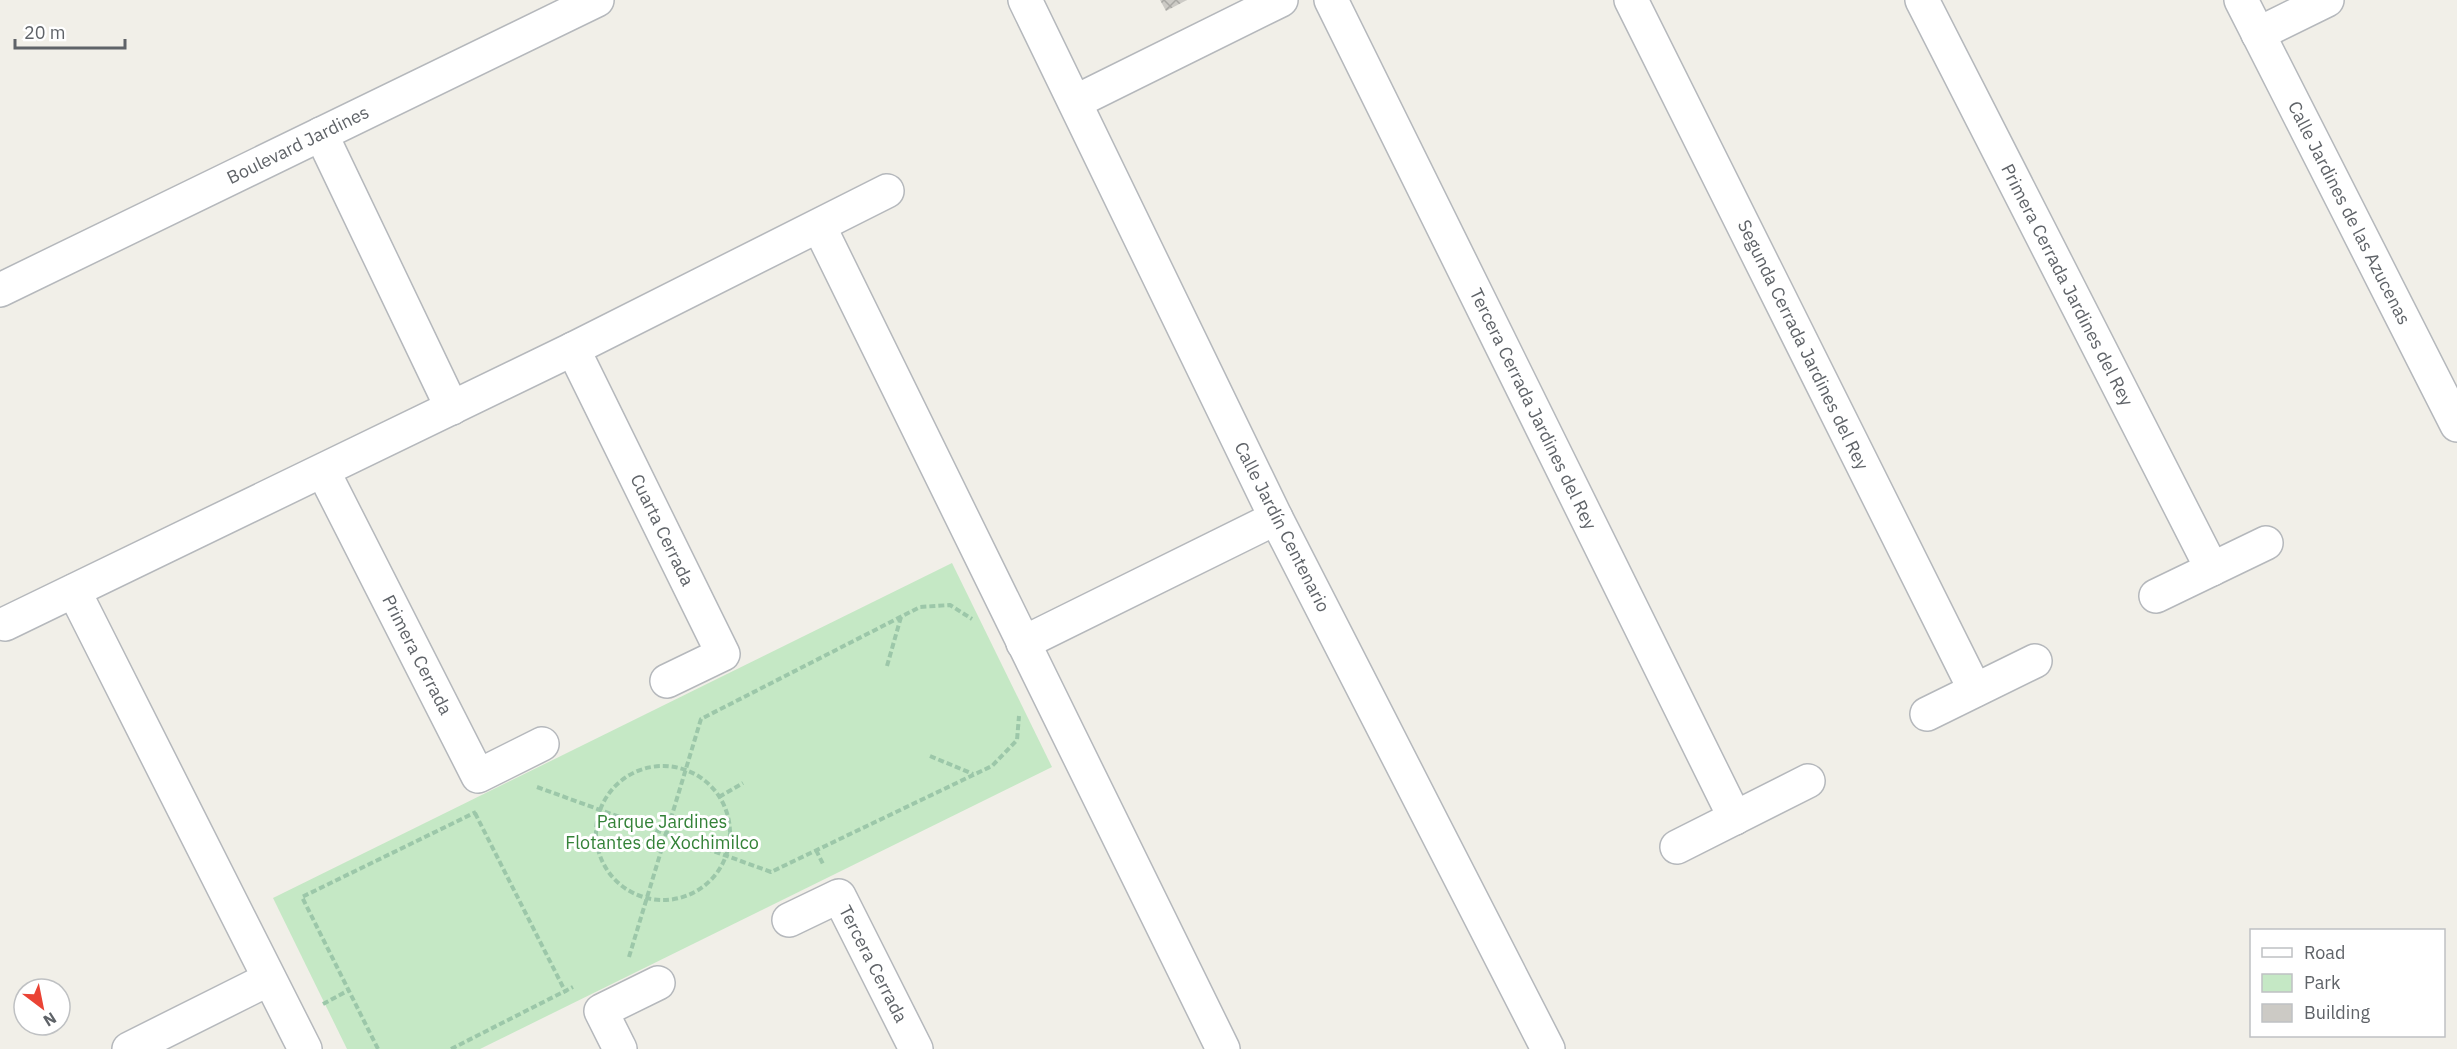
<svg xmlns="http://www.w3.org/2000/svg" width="2457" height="1049" font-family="'IBM Plex Sans',sans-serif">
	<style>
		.park { fill: #c5e8c5 }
		.building { fill: url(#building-cross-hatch) }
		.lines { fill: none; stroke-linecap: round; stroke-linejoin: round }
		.minor-casing { stroke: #b5b8bc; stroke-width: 36 }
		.tertiary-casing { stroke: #b5b8bc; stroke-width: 36 }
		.path { stroke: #9cc7a9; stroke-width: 4; stroke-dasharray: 6 3; stroke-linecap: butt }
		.minor { stroke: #fff; stroke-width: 33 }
		.tertiary { stroke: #fff; stroke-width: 33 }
		.labels { text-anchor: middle; stroke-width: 6; stroke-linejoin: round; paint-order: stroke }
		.street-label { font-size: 18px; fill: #5f6368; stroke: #fff }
		.park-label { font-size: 18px; fill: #348238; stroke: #fff }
	</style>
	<defs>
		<pattern id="building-cross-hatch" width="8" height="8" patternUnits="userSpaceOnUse" patternTransform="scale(1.5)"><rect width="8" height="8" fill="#cccac5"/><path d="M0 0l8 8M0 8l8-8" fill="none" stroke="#a9a8a4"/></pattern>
	</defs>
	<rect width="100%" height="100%" fill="#f1efe8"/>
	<path class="park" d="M952,563L1052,767L480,1049H347L273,898Z"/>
	<path class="building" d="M1160,0H1187L1166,11Z"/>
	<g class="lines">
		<g class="minor-casing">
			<g id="minor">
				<path d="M1025,0L1276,518L1548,1049"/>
				<path d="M1331,0L1735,818"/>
				<path d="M1631,0L1975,690"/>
				<path d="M1922,0L2212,569"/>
				<path d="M2241,0L2457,425"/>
				<path d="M2258,34L2327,0"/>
				<path d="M1075,102L1281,0"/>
				<path d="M321,134L452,408"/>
				<path d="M819,226L1223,1049"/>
				<path d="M573,349L723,654L667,681"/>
				<path d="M323,471L478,776L542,744"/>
				<path d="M74,591L305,1049"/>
				<path d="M2156,596L2266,543"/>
				<path d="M5,624L573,349L887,191"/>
				<path d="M1023,643L1276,518"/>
				<path d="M1927,714L2035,661"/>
				<path d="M1677,847L1808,781"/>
				<path d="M789,920L839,896L916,1049"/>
				<path d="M129,1049L269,979"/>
				<path d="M620,1049L601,1011L658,983"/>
			</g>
		</g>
		<g class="tertiary-casing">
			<path id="tertiary" d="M0,290L597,0"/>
		</g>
		<g class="path">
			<path d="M887,666L901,617"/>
			<path d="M930,756L973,774"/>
			<circle cx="663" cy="833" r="67"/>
			<path d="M537,787L771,872L992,766L1017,740L1019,716"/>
			<path d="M719,797L743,783"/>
			<path d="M475,813L566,993"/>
			<path d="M816,850L824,866"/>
			<path d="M629,957L701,719L920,607L950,605L972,619"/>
			<path d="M323,1004L349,990"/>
			<path d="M378,1049L302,897L476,812"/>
			<path d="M451,1049L573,987"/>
		</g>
		<use href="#minor" class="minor"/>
		<use href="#tertiary" class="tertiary"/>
	</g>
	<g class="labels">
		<g class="street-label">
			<text transform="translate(298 145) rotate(-26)" y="6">Boulevard Jardines</text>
			<text transform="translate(2349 213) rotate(63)" y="6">Calle Jardines de las Azucenas</text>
			<text transform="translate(2067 285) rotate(63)" y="6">Primera Cerrada Jardines del Rey</text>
			<text transform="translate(1803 345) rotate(64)" y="6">Segunda Cerrada Jardines del Rey</text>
			<text transform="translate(1533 409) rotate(64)" y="6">Tercera Cerrada Jardines del Rey</text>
			<text transform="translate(1282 527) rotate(63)" y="6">Calle Jardín Centenario</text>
			<text transform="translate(662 530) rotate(64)" y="6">Cuarta Cerrada</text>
			<text transform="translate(417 655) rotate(63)" y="6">Primera Cerrada</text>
			<text transform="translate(873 964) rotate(63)" y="6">Tercera Cerrada</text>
		</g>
		<g class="park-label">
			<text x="662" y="828">Parque Jardines<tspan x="662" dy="21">Flotantes de Xochimilco</tspan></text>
		</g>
	</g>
	<rect x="2250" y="929" width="195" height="108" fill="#ffffff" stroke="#bfc1c3" stroke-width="1.5"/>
	<rect x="2262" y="948" width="30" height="9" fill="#ffffff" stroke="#bfc1c3" stroke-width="1.5"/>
	<text x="2304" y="959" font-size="18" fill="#5f6368">Road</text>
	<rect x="2262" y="974" width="30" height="18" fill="#c5e8c5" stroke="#bfc1c3" stroke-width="1.5"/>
	<text x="2304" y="989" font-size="18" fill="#5f6368">Park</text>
	<rect x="2262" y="1004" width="30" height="18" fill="#cccac5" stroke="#bfc1c3" stroke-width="1.5"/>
	<text x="2304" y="1019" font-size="18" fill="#5f6368">Building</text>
	<g transform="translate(42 1007) rotate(148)"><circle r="28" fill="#ffffff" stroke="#bfc1c3" stroke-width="1.5"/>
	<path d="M0-4.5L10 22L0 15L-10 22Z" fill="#ea4335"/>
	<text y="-9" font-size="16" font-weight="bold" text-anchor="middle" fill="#5f6368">N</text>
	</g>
	<path d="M15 39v9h110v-9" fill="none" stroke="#5f6368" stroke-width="3"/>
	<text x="24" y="39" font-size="18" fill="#5f6368" stroke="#ffffff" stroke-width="4.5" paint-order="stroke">20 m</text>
</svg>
